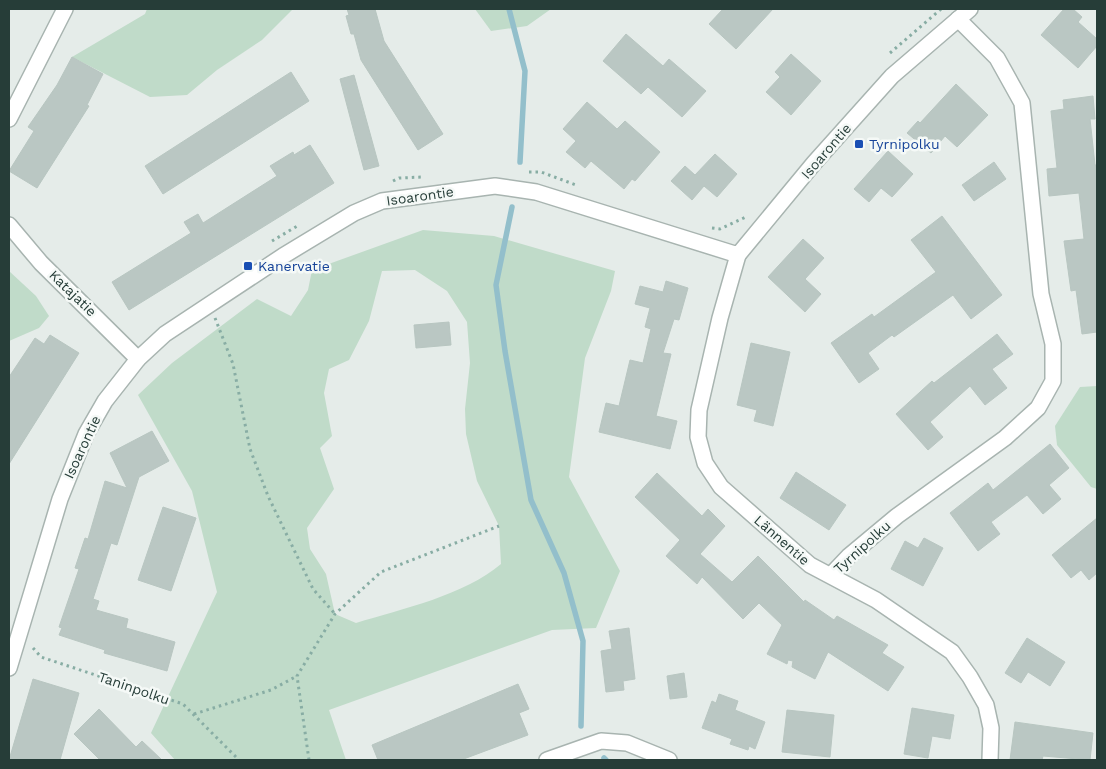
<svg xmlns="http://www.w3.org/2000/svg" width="1106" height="769" font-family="'Work Sans',sans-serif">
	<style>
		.green { fill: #c0dbc9; fill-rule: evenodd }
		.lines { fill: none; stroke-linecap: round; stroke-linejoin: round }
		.stream { stroke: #93bfcb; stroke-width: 5.5 }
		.building { fill: #bac7c3; stroke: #b8c6c1 }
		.minor-casing { stroke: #a8b4b0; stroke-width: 18 }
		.tertiary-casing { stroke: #a8b4b0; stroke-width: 18 }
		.path { stroke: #88ada4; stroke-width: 3; stroke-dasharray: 2.5 4; stroke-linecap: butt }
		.minor { stroke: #fff; stroke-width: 15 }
		.tertiary { stroke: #fff; stroke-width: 15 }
		.transit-dot { fill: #1a4fb4; stroke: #f5f9f7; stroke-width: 2 }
		.labels { text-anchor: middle; stroke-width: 5; stroke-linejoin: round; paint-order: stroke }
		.transit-label { font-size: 14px; fill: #164399; stroke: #f5f9f7; text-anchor: start }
		.street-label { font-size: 14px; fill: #263d38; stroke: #f5f9f7 }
	</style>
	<rect width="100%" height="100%" fill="#e5ece9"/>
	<g class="green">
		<path d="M147,9H293L262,40L217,70L187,95L150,97L72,57L145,14Z"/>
		<path d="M475,9H551L527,26L491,31Z"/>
		<path d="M423,230L494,236L615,271L611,291L585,358L569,477L620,571L596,628L552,630L329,710L346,760H175L151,733L217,592L192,491L138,395L172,363L257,299L291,316L308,290L312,270ZM415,270L447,291L467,322L470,363L465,409L466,434L477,481L499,526L501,564C465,595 402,609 356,623L335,614L326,574L310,549L307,528L334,489L320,448L332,436L324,393L329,369L349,360L369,321L382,271Z"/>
		<path d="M9,271L36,296L49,316L39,328L9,341Z"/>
		<path d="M1097,386V489L1091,487L1057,445L1055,426L1080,387Z"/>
	</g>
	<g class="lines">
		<g class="stream">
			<path d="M509,9L525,71L520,162"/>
			<path d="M512,207L496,285L505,351L531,500L564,573L583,641L581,726"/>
			<path d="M604,758L606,760"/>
		</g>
	</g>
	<g class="building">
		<path d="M347,9H375L384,41L443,134L418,150L361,60L354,34H351L346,16L349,15Z"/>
		<path d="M723,9H773L736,49L709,24Z"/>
		<path d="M1064,9H1073L1082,17L1078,22L1097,39V46L1078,68L1041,35Z"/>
		<path d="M626,34L663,66L669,59L706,91L682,117L648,87L641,94L603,61Z"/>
		<path d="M791,54L821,81L791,115L766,92L780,77L775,72Z"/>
		<path d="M72,57L103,74L87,105L89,106L37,188L9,171L34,131L28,127L57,85Z"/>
		<path d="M291,72L309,101L163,194L145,166Z"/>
		<path d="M354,75L379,166L364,170L340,79Z"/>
		<path d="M956,84L988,115L957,147L945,136L931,153L907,133L918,121L920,123Z"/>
		<path d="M1093,96L1095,119H1090L1095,165H1097V332L1082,334L1076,290L1071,291L1064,241L1084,239L1079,193L1049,196L1047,169L1057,168L1051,111L1064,109L1063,100Z"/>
		<path d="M587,102L617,129L625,121L660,152L635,181L632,179L624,189L591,161L585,168L566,152L576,141L563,129Z"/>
		<path d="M310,145L334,183L129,310L112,282L191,233L184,222L198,214L203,223L277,176L270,166L293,152L294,155Z"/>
		<path d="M888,151L913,174L892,197L881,188L869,202L854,189Z"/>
		<path d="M715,154L737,174L717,197L704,186L692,200L671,181L685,166L695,175Z"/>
		<path d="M994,162L1006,179L974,201L962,185Z"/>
		<path d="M942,216L1002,295L971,319L953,295L894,337L892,335L868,353L879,369L859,383L831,343L872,314L874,317L936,272L911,240Z"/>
		<path d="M803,239L824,258L805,279L821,294L805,312L768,277Z"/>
		<path d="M666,281L688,288L679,320L674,319L663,353L671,354L656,416L677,421L670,449L599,432L606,403L619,406L630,360L643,363L651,329L645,327L650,308L635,304L640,286L663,292Z"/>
		<path d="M449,322L451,345L416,348L414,325Z"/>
		<path d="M997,334L1013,354L992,369L1007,388L985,405L970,386L930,422L943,437L928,450L896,414L932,381L934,383Z"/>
		<path d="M50,335L79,353L9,464V377L35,338L44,344Z"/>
		<path d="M751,343L790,352L773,426L754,421L757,410L737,405Z"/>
		<path d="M152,431L169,461L139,477L117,545L111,543L93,599L99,601L96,610L128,619L126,628L175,642L167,671L104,653L105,650L59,635L62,628L59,627L79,569L75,568L85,538L88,539L105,481L127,488L110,453Z"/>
		<path d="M1050,444L1069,468L1049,485L1061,499L1043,514L1027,495L991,522L1000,534L978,551L950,513L988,483L993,490Z"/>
		<path d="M796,472L846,505L829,530L780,498Z"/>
		<path d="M657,473L702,516L708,509L725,526L700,554L732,582L758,556L804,602L805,600L834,620L837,616L888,645L882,653L904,667L888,691L828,652L815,679L792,667L793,661L788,660L787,664L767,654L782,625L759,603L743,619L702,577L697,584L666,556L680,540L635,497Z"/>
		<path d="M163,507L196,518L171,591L138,580Z"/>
		<path d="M1097,518V573L1089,580L1081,570L1071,578L1052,555Z"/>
		<path d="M924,538L943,548L923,586L891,569L905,541L918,548Z"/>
		<path d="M629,628L635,679L623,681L624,690L606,692L601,651L612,649L609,631Z"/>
		<path d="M1027,638L1065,662L1050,686L1028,672L1021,683L1005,673Z"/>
		<path d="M684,673L687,697L670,699L667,676Z"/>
		<path d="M33,679L79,693L60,760H9Z"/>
		<path d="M518,684L529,709L519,713L528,735L461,760H378L372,745Z"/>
		<path d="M719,694L738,701L735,710L765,722L755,749L749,746L748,750L730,744L732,739L702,728L712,701L716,703Z"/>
		<path d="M912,708L954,715L950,739L932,736L928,758L904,754Z"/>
		<path d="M99,709L136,747L142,741L162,760H100L74,734Z"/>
		<path d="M787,710L834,715L830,757L782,752Z"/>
		<path d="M1015,722L1093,733L1090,760L1043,756L1042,760H1010Z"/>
	</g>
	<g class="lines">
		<g class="minor-casing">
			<g id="minor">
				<path d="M9,119L65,9"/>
				<path d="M9,225L41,263L138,359"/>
				<path d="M738,255L720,318L699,410L698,437L705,463L721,487L810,565L876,600L952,652L970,677L986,705L991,728L990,760"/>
				<path d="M831,575L849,556L897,516L1005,438L1038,408L1053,381V344L1041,294L1022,103L997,58L958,19"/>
				<path d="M547,760L601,741L627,743L669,760"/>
			</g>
		</g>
		<g class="tertiary-casing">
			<path id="tertiary" d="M9,668L60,499L86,434L105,401L138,359L165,334L283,256L354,213L382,201L495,186L536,192L738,255L814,163L892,76L970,9"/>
		</g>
		<g class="path">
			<path d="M890,53L941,9"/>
			<path d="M529,172H541L576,185"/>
			<path d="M393,181L399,178L423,177"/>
			<path d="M712,228L720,229L746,217"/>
			<path d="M272,241L299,225"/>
			<path d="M215,318L233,364L250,449L268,496L313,589L335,614"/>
			<path d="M33,648L41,657L183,704L239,760"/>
			<path d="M194,714L271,690L297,676"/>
			<path d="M309,760L297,676L335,614L381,572L499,526"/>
		</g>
		<use href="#minor" class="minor"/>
		<use href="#tertiary" class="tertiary"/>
	</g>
	<g class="transit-dot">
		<rect x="854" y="139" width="10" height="10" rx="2.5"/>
		<rect x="243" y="261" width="10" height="10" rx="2.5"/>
	</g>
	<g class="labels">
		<g class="transit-label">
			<text x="869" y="149">Tyrnipolku</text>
			<text x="258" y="271">Kanervatie</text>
		</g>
		<g class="street-label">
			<text transform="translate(826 151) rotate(-49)" y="5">Isoarontie</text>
			<text transform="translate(420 196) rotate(-8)" y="5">Isoarontie</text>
			<text transform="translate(73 293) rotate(44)" y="5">Katajatie</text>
			<text transform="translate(82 447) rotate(-65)" y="5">Isoarontie</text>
			<text transform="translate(782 540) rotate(41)" y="5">Lännentie</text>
			<text transform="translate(862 547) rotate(-42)" y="5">Tyrnipolku</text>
			<text transform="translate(134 688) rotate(19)" y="5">Taninpolku</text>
		</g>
	</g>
	<rect width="1106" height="769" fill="none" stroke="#263d38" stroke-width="20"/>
</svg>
